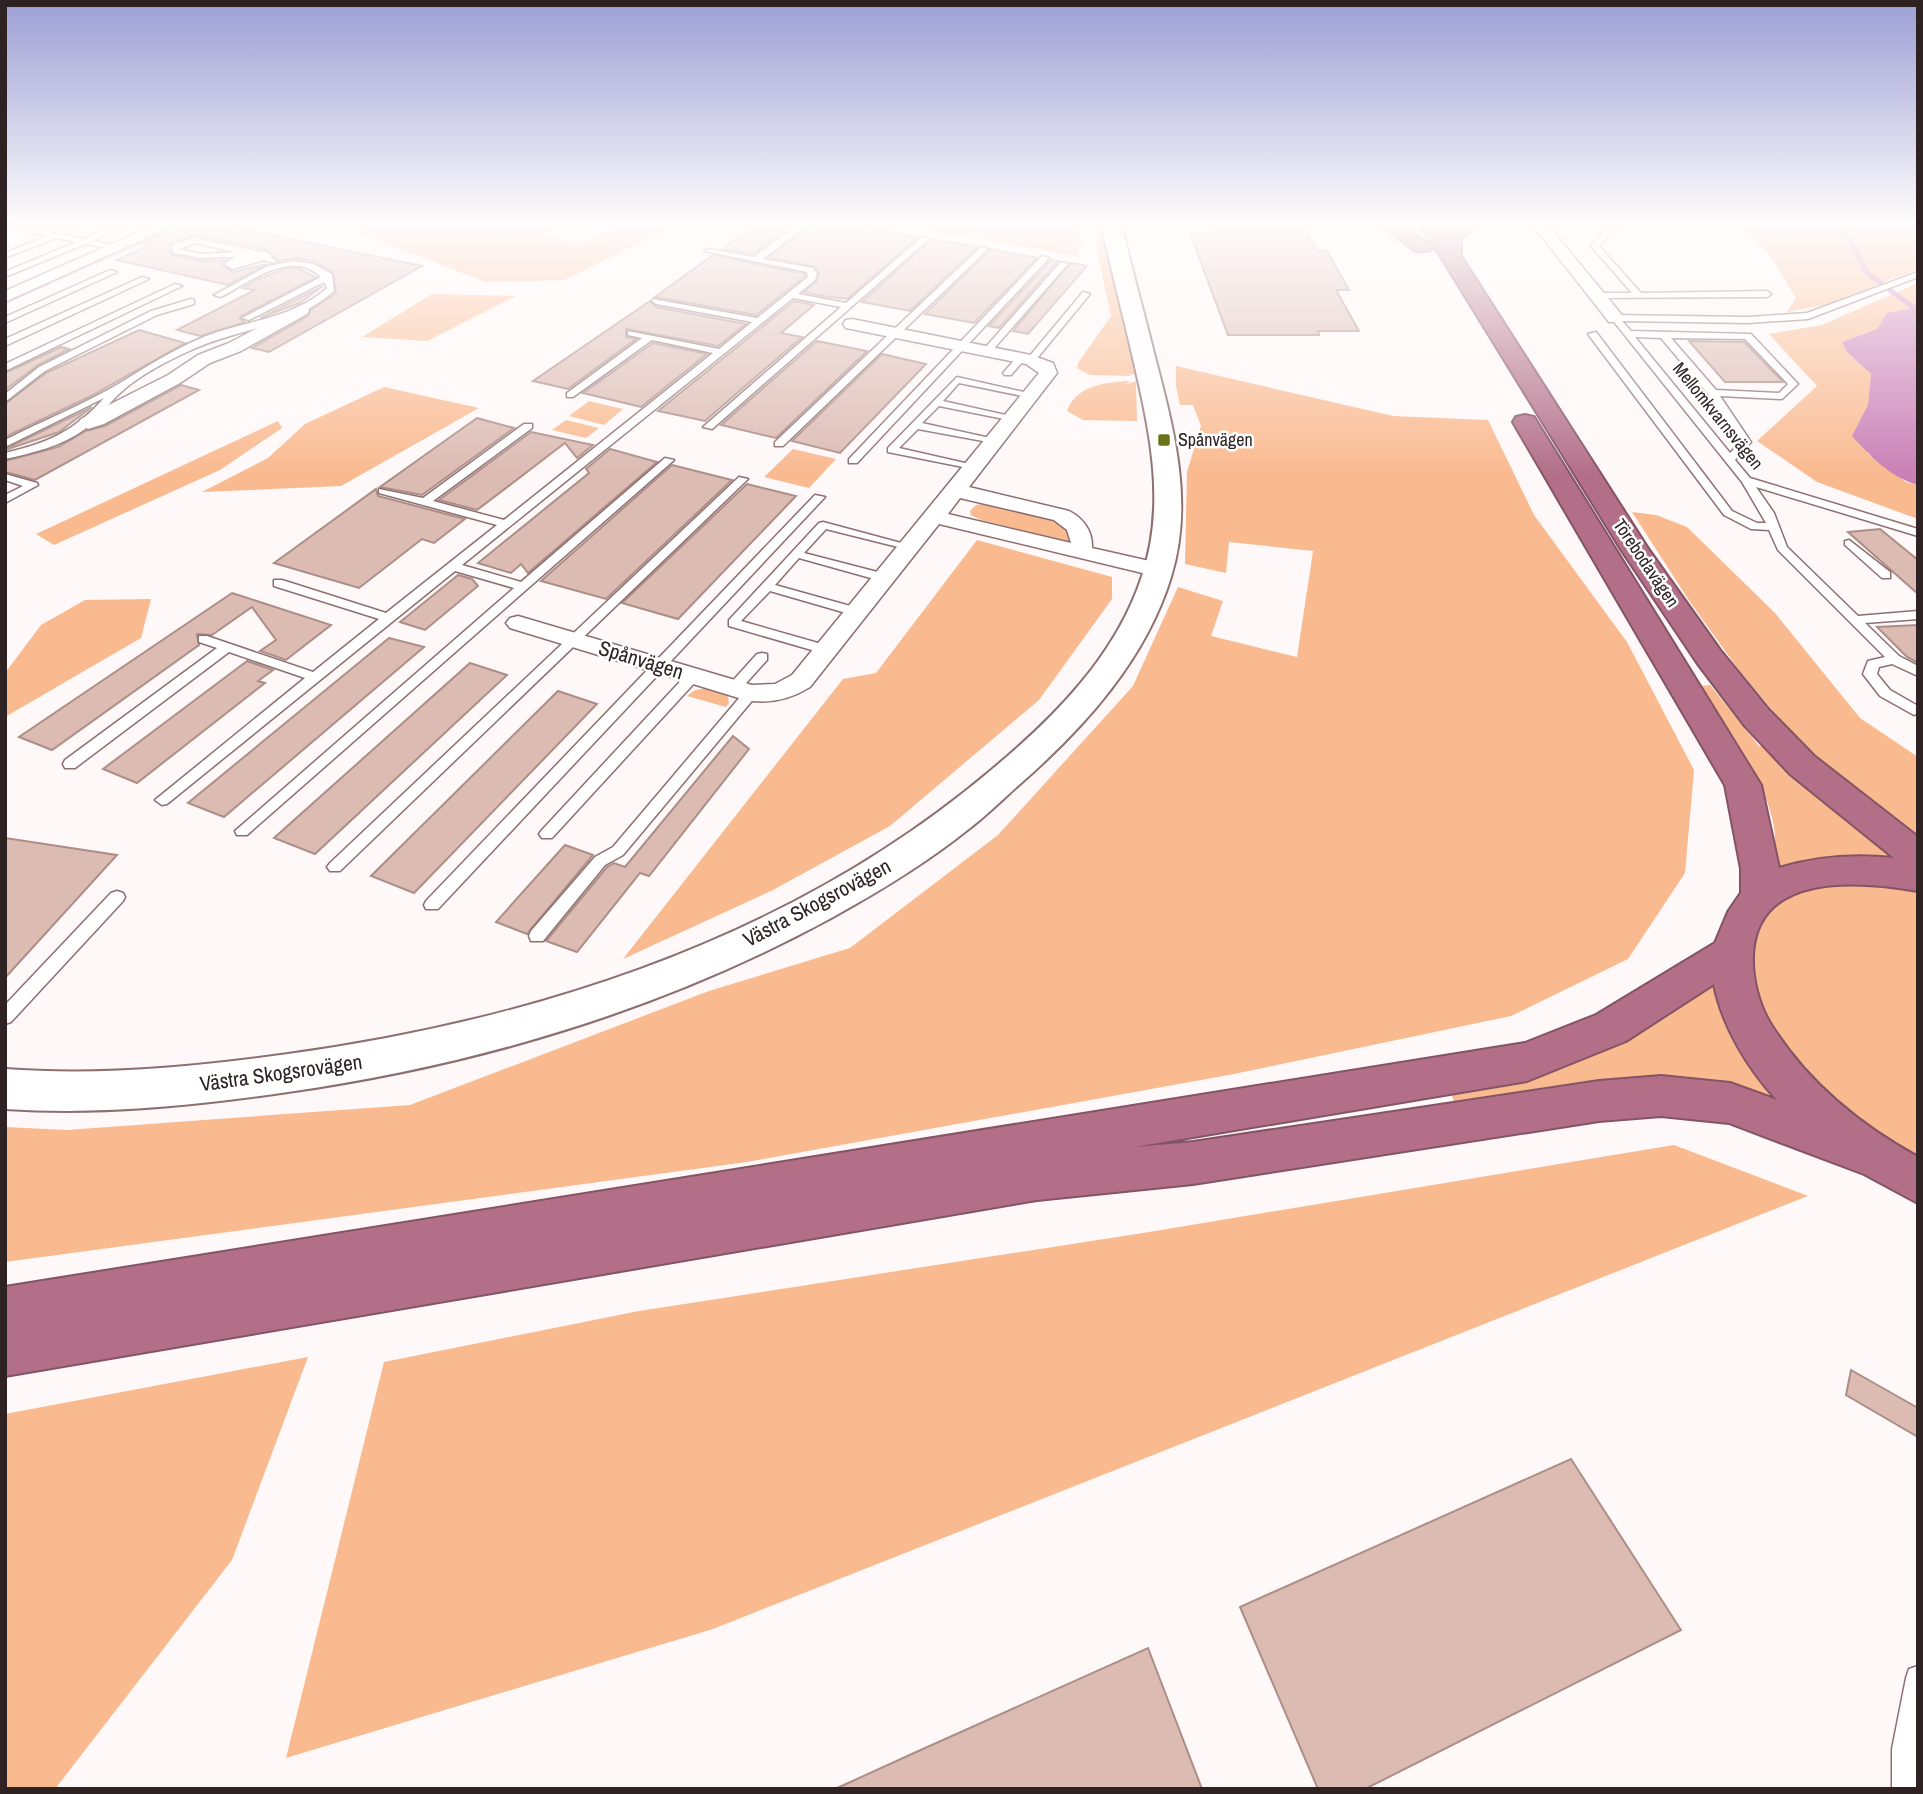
<svg xmlns="http://www.w3.org/2000/svg" width="1923" height="1794" font-family="'Archivo Narrow',sans-serif">
	<style>
		.green { fill: #f9ba90 }
		.water { fill: #c980b6 }
		.lines { fill: none; stroke-linecap: round; stroke-linejoin: round }
		.stream { stroke: #c980b6; stroke-width: 5 }
		.building { fill: #dcbbb3; stroke: #ad8e86; stroke-width: 2 }
		.lane-casing { stroke: #8d6f70; stroke-width: 3 }
		.street-casing { stroke: #8d6f70; stroke-width: 3 }
		.secondary-casing { stroke: #8d6f70; stroke-width: 4 }
		.highway-casing { stroke: #845464; stroke-width: 4 }
		.lane { fill: #fff; fill-rule: evenodd }
		.street { fill: #fff; fill-rule: evenodd }
		.secondary { fill: #fff; fill-rule: evenodd }
		.highway { fill: #b36f88; fill-rule: evenodd }
		.poi-dot { fill: #6b7118; stroke: #fff; stroke-width: 2.5 }
		.labels { text-anchor: middle; stroke-width: 5; stroke-linejoin: round; paint-order: stroke }
		.far-street-label { font-size: 18px; fill: #2e2222; stroke: #fff }
		.far-poi-label { font-size: 18px; fill: #2e2222; stroke: #fff; text-anchor: start }
		.street-label { font-size: 21px; fill: #2e2222; stroke: #fff }
	</style>
	<rect width="100%" height="100%" fill="#fff8f8"/>
	<g class="green">
		<path d="M179,224H187L5,304V300Z"/>
		<path d="M381,224H561L543,235L580,244L622,224H680L564,280L486,282L358,233Z"/>
		<path d="M899,224H1076L1083,248L1076,247L1079,257Z"/>
		<path d="M1095,224H1101L1135,375L1124,373L1133,376L1090,375L1077,368L1078,363L1111,316L1098,256Z"/>
		<path d="M1737,224H1918V269L1825,305L1787,312L1796,298L1769,254Z"/>
		<path d="M1918,283V309L1914,308L1877,329L1842,342L1847,352L1871,374L1867,453L1906,482L1918,485V519L1817,482L1757,441L1817,386L1769,334L1822,325Z"/>
		<path d="M432,294L516,296L427,341L362,337Z"/>
		<path d="M1176,366L1393,416L1488,420L1534,515L1627,642L1694,770L1685,873L1628,959L1511,1016L1234,1074L747,1162L5,1262V1127L67,1130L410,1105L709,991L850,948L998,835L1133,686L1178,587L1223,601L1211,636L1297,657L1313,551L1229,542L1226,573L1185,564L1187,472L1201,426L1193,405H1180L1176,386Z"/>
		<path d="M1130,381L1126,384L1136,381L1137,421L1083,420L1067,411C1076,385 1107,382 1130,381Z"/>
		<path d="M384,387L479,408L341,486L202,492L268,458L305,424Z"/>
		<path d="M589,401L623,409L604,425L569,416Z"/>
		<path d="M566,420L599,428L586,438L552,430Z"/>
		<path d="M278,421L282,428L220,470L54,545L36,534Z"/>
		<path d="M793,449L836,459L809,488L764,477Z"/>
		<path d="M987,503L1061,521L1070,527L1074,543L981,520L971,515L970,511L976,505Z"/>
		<path d="M1632,512L1656,515L1687,527L1775,613L1860,718L1918,757V840L1843,786L1791,733L1738,669L1690,602Z"/>
		<path d="M977,540L1112,577V599L1039,700L890,826L773,890L623,959L843,679L876,673Z"/>
		<path d="M151,599L141,638L5,717V673L41,625L85,600Z"/>
		<path d="M1710,685L1759,746H1763C1806,791 1853,828 1905,860L1783,870L1772,865C1774,853 1776,839 1774,827C1765,776 1727,729 1700,686Z"/>
		<path d="M707,688L728,696L729,703L726,707L687,696L695,690Z"/>
		<path d="M1840,881L1918,888V1165L1839,1113L1767,1031L1747,956L1761,919L1774,904L1793,893Z"/>
		<path d="M1712,979L1778,1102C1749,1092 1721,1082 1690,1078C1622,1070 1524,1092 1454,1102L1451,1093C1484,1086 1519,1082 1550,1071C1611,1051 1662,1017 1712,979Z"/>
		<path d="M1674,1145L1808,1196L713,1629L286,1758L384,1362L639,1311L1143,1233Z"/>
		<path d="M308,1357L232,1560L55,1789H5V1414Z"/>
	</g>
	<path class="water" d="M1914,308L1918,309V485C1891,478 1870,456 1852,436L1868,405L1871,374L1847,352L1842,342L1877,329L1887,313Z"/>
	<g class="lines">
		<path class="stream" d="M1831,224L1850,241L1867,273L1914,308"/>
	</g>
	<g class="building">
		<path d="M179,224H217L422,266L269,352L252,348L308,316L311,310L336,293L333,272L314,261L295,258L279,261L265,249L194,235L170,244L171,255L201,261L226,260L222,265L233,272L267,264L228,285L116,260L151,245L142,243Z"/>
		<path d="M757,224H793L753,254L722,249Z"/>
		<path d="M810,224H850L918,237L847,299L823,296L804,292L817,281L819,273L815,267L769,257L803,232L815,230L816,227Z"/>
		<path d="M1212,225H1303L1317,251H1327L1349,290H1336L1359,331H1318L1319,335H1228L1190,233H1215Z"/>
		<path d="M932,239L977,247L910,311L862,302Z"/>
		<path d="M991,249L1037,258L974,323L925,314Z"/>
		<path d="M713,255L805,274V276L756,315L655,297Z"/>
		<path d="M1051,260L1058,261L999,328L989,326Z"/>
		<path d="M1070,263L1087,266L1028,334L1013,331Z"/>
		<path d="M297,268L316,277L241,316L240,319L245,322L200,336L177,330L255,290L243,288L259,279L284,269Z"/>
		<path d="M323,286L300,303L260,318Z"/>
		<path d="M650,301L656,307L746,324L718,346L626,329V337L636,339L568,389L533,381Z"/>
		<path d="M794,301L814,305L781,333L802,337L705,421L658,411Z"/>
		<path d="M139,330L185,343L91,396L5,437V404L46,373Z"/>
		<path d="M817,341L867,351L776,438L721,425Z"/>
		<path d="M1689,341L1744,342L1783,382H1725Z"/>
		<path d="M653,343L707,354L641,407L583,393Z"/>
		<path d="M61,347L69,349L38,365L5,390V373Z"/>
		<path d="M882,354L926,364L840,453L792,441Z"/>
		<path d="M181,385L199,390L35,480L5,472V461L58,447L86,431L105,426Z"/>
		<path d="M92,407L59,432L5,450V449Z"/>
		<path d="M477,418L514,428L422,495L380,487Z"/>
		<path d="M531,432L593,445L577,458L565,443L477,510L439,500Z"/>
		<path d="M610,449L657,462L528,573L521,564L511,573L478,563L589,473L586,469Z"/>
		<path d="M672,465L732,480L606,599L541,581Z"/>
		<path d="M747,484L796,496L678,619L622,603Z"/>
		<path d="M376,489L378,496L465,519L434,543L422,539L359,588L274,563Z"/>
		<path d="M1880,529L1918,560V594L1848,532Z"/>
		<path d="M458,575L472,579L478,586L425,630L400,622Z"/>
		<path d="M232,593L331,625L286,660L260,651L276,640L252,607L212,635L197,634L199,645L52,750L19,737Z"/>
		<path d="M1918,625V663L1907,657L1877,627Z"/>
		<path d="M389,638L424,647L224,817L188,803Z"/>
		<path d="M247,661L273,670L258,681L265,683L137,783L103,769Z"/>
		<path d="M470,663L507,675L315,854L274,838Z"/>
		<path d="M558,691L597,704L414,893L371,876Z"/>
		<path d="M733,736L749,749L649,876L640,873L577,952L546,941L607,867L614,863L625,867Z"/>
		<path d="M5,838L117,855L5,978Z"/>
		<path d="M565,845L593,855L527,934L496,922Z"/>
		<path d="M1851,1370L1918,1408V1437L1846,1395Z"/>
		<path d="M1571,1459L1681,1630L1365,1789H1318L1240,1607Z"/>
		<path d="M1148,1648L1202,1789H835L914,1753Z"/>
	</g>
	<g class="lines">
		<g class="lane-casing">
			<g id="lane">
				<path d="M5,224L55,233L76,224H87L64,235L84,239L119,224H130L93,241L117,246V250L85,244L5,277V272L76,242L56,238L5,258V253L47,236L5,226Z"/>
				<path d="M798,224L814,228L810,230L802,229L763,259L813,268L817,274L815,280L798,294L846,303L922,237L929,239L712,429L703,427L841,307L793,298L462,565L521,582L665,458L674,460L247,835H237L235,831L514,588L455,571L167,804L162,805L155,800L305,678L229,652L75,768H65L63,764L65,760L217,648L199,642V636H207L313,672L379,619L274,586V580H282L386,613L497,525L379,493V489L423,498L524,424H532V428L433,501L504,520L713,353L652,340L573,397H567V393L642,338L628,335V331L719,349L752,322L656,304L652,301L653,299L757,318L808,277L807,272L704,251L708,249L754,257Z"/>
				<path d="M1611,224H1620L1599,246L1641,293L1767,291L1771,294L1767,297L1594,298L1593,296L1597,293H1632L1591,246Z"/>
				<path d="M193,238L257,251L277,261L273,263L253,256L201,258L173,253L172,245ZM194,243L236,252L201,254L180,249Z"/>
				<path d="M981,247L988,249L783,446H775V442Z"/>
				<path d="M1042,256L1049,258L857,463H849V459Z"/>
				<path d="M295,261L314,264L332,274L334,291C293,328 235,328 187,352C163,363 138,376 119,394C107,405 98,420 85,429C62,446 33,453 5,459V453C48,443 75,431 104,398L5,447V440C42,421 85,404 120,383C146,367 171,351 199,339C242,320 290,321 327,288L324,282L249,320L242,318L321,277C291,248 250,282 221,297L214,295L268,266Z"/>
				<path d="M1061,262L1068,264L990,353H984V349Z"/>
				<path d="M110,270L117,272L5,323V317Z"/>
				<path d="M1918,272V277L1808,319L1748,323L1622,321L1631,331L1751,334L1798,384L1782,399L1720,396L1751,442L1735,460L1750,478L1918,529V536L1756,487L1774,513L1787,547L1858,616L1918,611V619L1865,623L1899,656L1918,666V676L1892,664L1879,667L1877,674L1890,690L1918,706V713L1914,715L1880,696L1863,674L1868,661L1885,657L1778,550L1769,530L1751,529L1724,515L1588,334L1596,332L1732,511L1757,523H1766L1742,482L1611,318L1615,315L1748,317L1807,313ZM1635,337L1661,338L1709,395L1741,442L1730,453ZM1671,338L1745,339L1788,384L1779,393L1716,390Z"/>
				<path d="M142,277L149,279L5,346V339Z"/>
				<path d="M175,284L182,286L5,371V364Z"/>
				<path d="M1083,292L1090,294L1034,362H1028V358Z"/>
				<path d="M191,299L194,300V304L157,315L45,371L5,402V394L39,367L151,311Z"/>
				<path d="M1018,356L1026,358L1011,375H1005L1003,373Z"/>
				<path d="M957,377L1037,395L1032,398L959,383L943,401L1019,418L1014,421L939,406L922,423L999,440V444L918,429L899,448L978,466V470L888,452V448Z"/>
				<path d="M5,474L37,483L38,485L5,503V495L23,486L5,480Z"/>
				<path d="M739,477L748,479L340,871H330L327,867L330,863Z"/>
				<path d="M815,495L825,497L438,909H426L424,905L426,901Z"/>
				<path d="M823,522L916,547L910,550L826,529L804,553L889,575V581L885,582L799,558L775,585L861,609V615H853L770,591L741,621L832,647V653H822L729,626V620L819,523Z"/>
				<path d="M1849,540L1890,572V578H1882L1845,545V541Z"/>
				<path d="M762,653L767,654V660L739,691H729V685L757,654Z"/>
				<path d="M693,672L700,676L698,679L552,838H542L539,834L542,830L688,673Z"/>
				<path d="M751,689L756,690V696L623,855L605,865L543,941H531L529,936L531,931L595,857L613,847L746,690Z"/>
				<path d="M117,891L123,893L125,897L123,901L11,1022L5,1024V1005L111,893Z"/>
				<path d="M1918,1666V1789H1892V1749L1906,1678L1909,1669Z"/>
			</g>
		</g>
		<g class="street-casing">
			<g id="street">
				<path d="M157,224H177L5,302V291Z"/>
				<path d="M1532,224H1547L1621,314L1623,318L1621,322H1609Z"/>
				<path d="M264,251L269,253L272,256L269,259L232,269L224,264L237,256Z"/>
				<path d="M301,305L307,306L309,310L307,314L241,351L210,363L180,383L104,424L88,429L78,423L81,419L168,375L198,355L229,343Z"/>
				<path d="M852,319L1031,355L1053,363L1057,373L969,487L1069,511C1083,518 1093,531 1092,548L1167,565L1170,570L1167,575L1159,577L939,524L810,687C789,700 766,705 742,699L510,628L506,623L510,618L518,616L752,685L775,684L792,675L1039,373L1026,364L846,328L843,324L846,320ZM960,498L1054,520L1067,530L1071,543L948,514Z"/>
			</g>
		</g>
		<g class="secondary-casing">
			<path id="secondary" d="M1101,224H1121C1132,269 1144,313 1155,357C1174,430 1194,503 1171,577C1146,659 1085,727 1021,783C1004,798 988,814 970,828C928,862 880,891 833,917C665,1009 477,1065 288,1092C194,1106 100,1115 5,1109V1069C100,1076 194,1067 288,1054C541,1019 793,937 990,771C1054,718 1116,656 1142,576C1167,502 1149,428 1132,354C1122,311 1111,268 1101,224Z"/>
		</g>
		<g class="highway-casing">
			<g id="highway">
				<path d="M1380,224H1402L1432,247L1429,251H1415Z"/>
				<path d="M1419,224H1438L1444,232L1454,224H1482L1461,238V256L1649,550L1720,650L1769,710L1814,756L1918,837V891C1860,881 1757,871 1753,955C1752,979 1759,1006 1772,1026C1807,1082 1861,1126 1918,1157V1203L1864,1174L1729,1123L1661,1116L1599,1121L1193,1184L1037,1200L5,1376V1287L1525,1043L1596,1015L1715,943L1728,912L1741,893V869L1725,785L1513,422L1516,417L1525,415L1534,417L1537,422L1761,785L1779,868C1818,856 1854,854 1894,858L1790,774L1745,726L1698,664L1622,551L1441,257ZM1714,984C1722,1026 1748,1069 1777,1100L1730,1083L1661,1076L1599,1081L1193,1142L1134,1147L1527,1081L1626,1041Z"/>
			</g>
		</g>
		<use href="#lane" class="lane"/>
		<use href="#street" class="street"/>
		<use href="#secondary" class="secondary"/>
		<use href="#highway" class="highway"/>
	</g>
	<linearGradient id="sky" x2="0" y2="1"><stop stop-color="#9b9fd4"/><stop offset="0.47" stop-color="#fffcfc"/><stop offset="1" stop-color="#fffcfc" stop-opacity="0"/></linearGradient>
	<rect width="1923" height="475" fill="url(#sky)"/>
	<rect class="poi-dot" x="1157" y="433" width="14" height="14" rx="3.5"/>
	<g class="labels">
		<g class="far-street-label">
			<text transform="translate(1718 416) rotate(51)" y="6">Mellomkvarnsvägen</text>
			<text transform="translate(1646 563) rotate(56)" y="6">Törebodavägen</text>
		</g>
		<g class="far-poi-label">
			<text x="1178" y="446">Spånvägen</text>
		</g>
		<g class="street-label">
			<text transform="translate(641 660) rotate(17)" y="7">Spånvägen</text>
			<text transform="translate(817 903) rotate(-28)" y="7">Västra Skogsrovägen</text>
			<text transform="translate(281 1073) rotate(-8)" y="7">Västra Skogsrovägen</text>
		</g>
	</g>
	<rect width="1923" height="1794" fill="none" stroke="#2e2222" stroke-width="14"/>
</svg>
